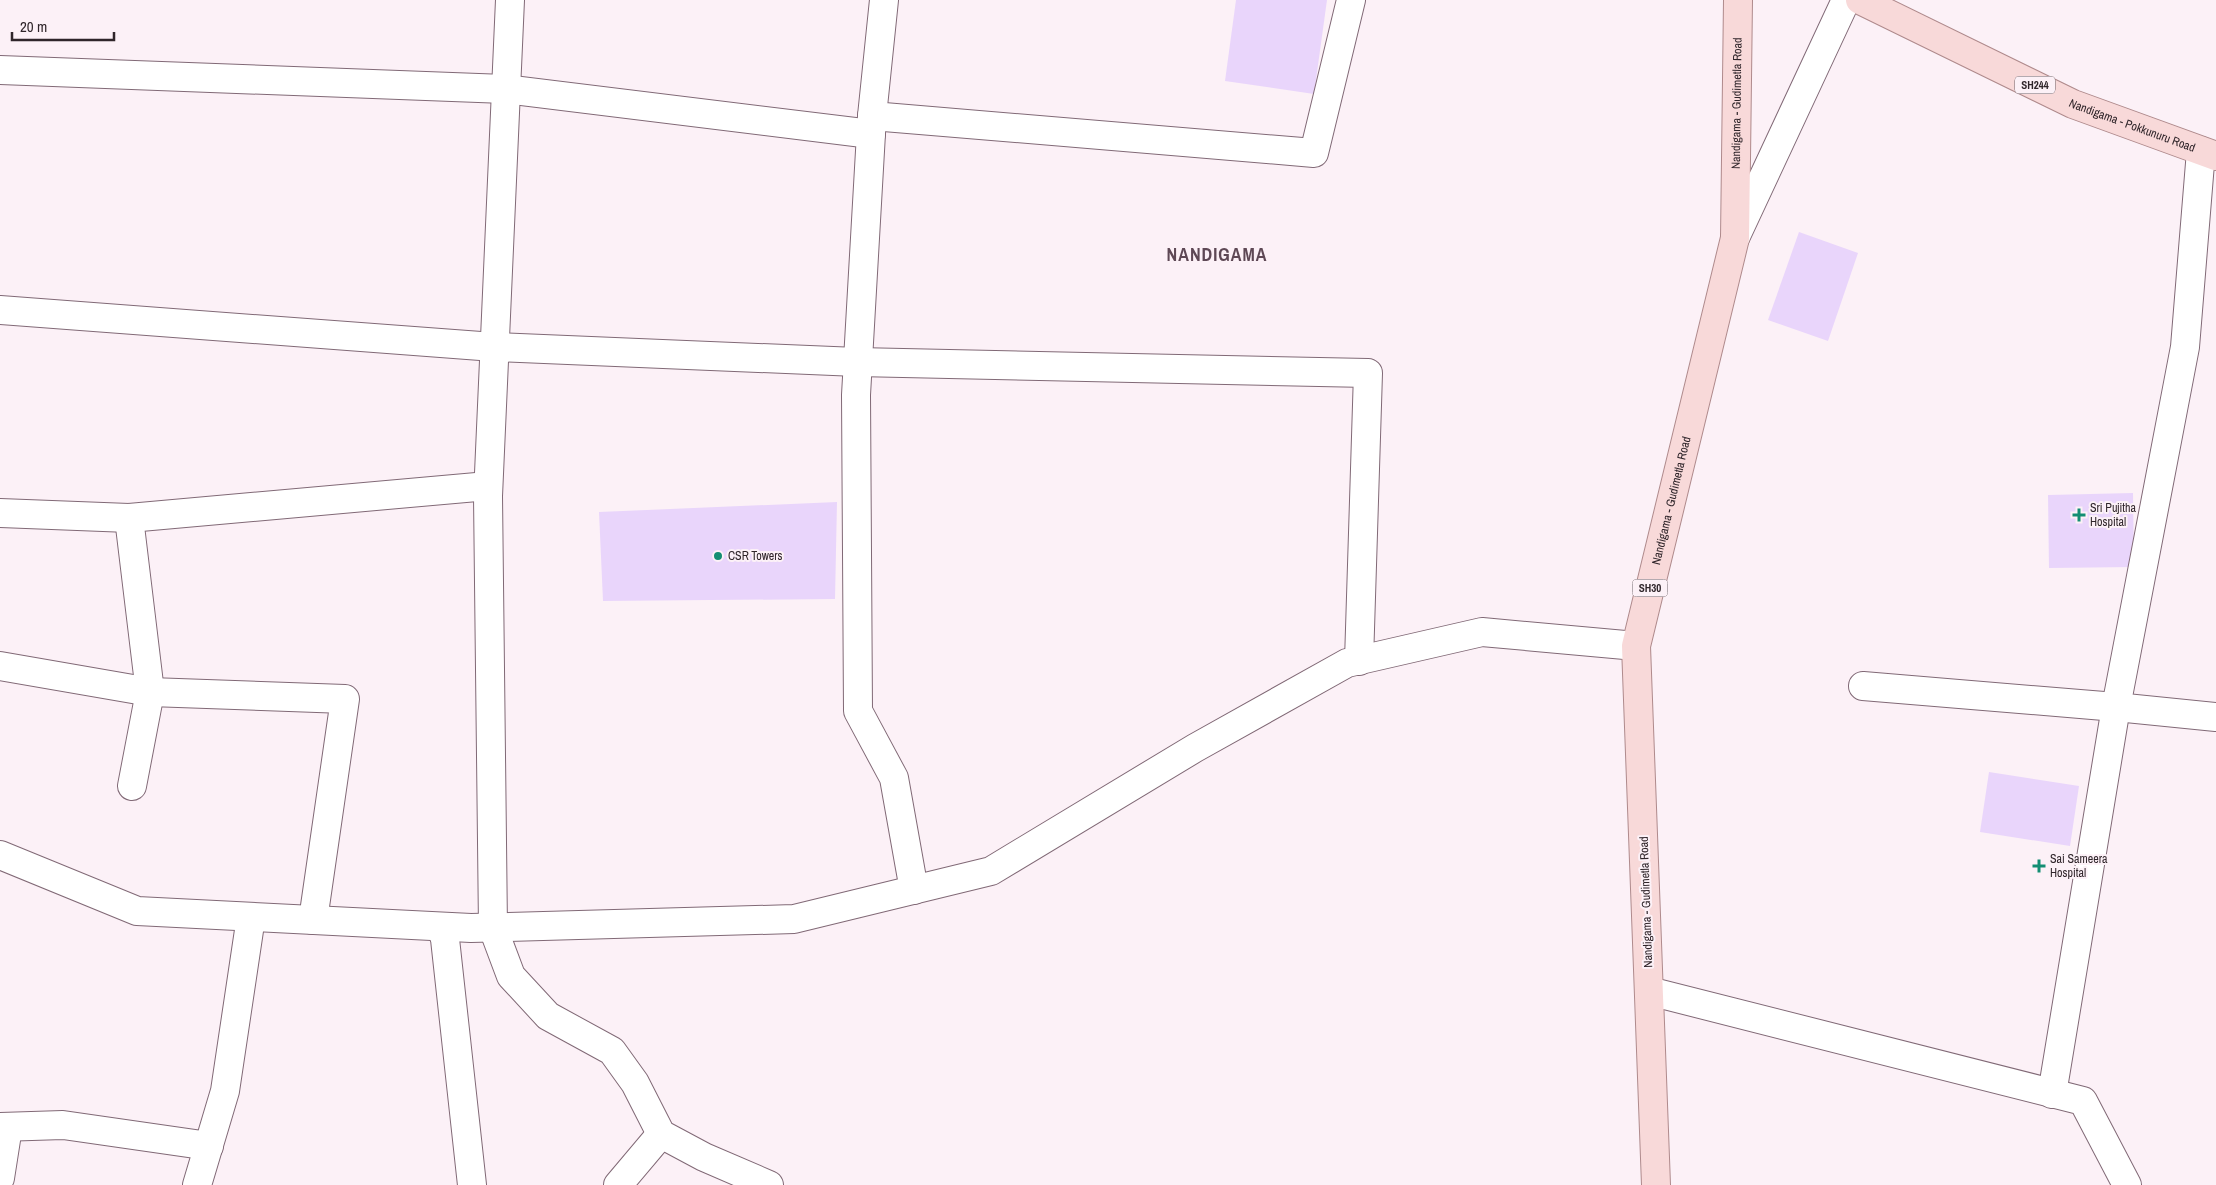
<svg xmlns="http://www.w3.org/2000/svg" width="2216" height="1185" font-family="'Archivo Narrow',sans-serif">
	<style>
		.building { fill: #e9d5fb }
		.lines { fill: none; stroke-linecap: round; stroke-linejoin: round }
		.street-casing { stroke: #816976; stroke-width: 30 }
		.primary-casing { stroke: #af8a8c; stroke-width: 30 }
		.street { stroke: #fff; stroke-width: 28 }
		.primary { stroke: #f8d9d9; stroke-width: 28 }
		.poi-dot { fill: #138e73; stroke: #fcf1f7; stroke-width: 2 }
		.labels { text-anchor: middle; stroke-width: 4; stroke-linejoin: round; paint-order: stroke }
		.shield { fill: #fcf1f7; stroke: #6c6268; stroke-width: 1 }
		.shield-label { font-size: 11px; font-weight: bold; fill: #2f252a }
		.street-label { font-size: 12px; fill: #2f252a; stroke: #fcf1f7 }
		.poi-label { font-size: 12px; fill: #2f252a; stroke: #fcf1f7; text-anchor: start }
		.district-label { font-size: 18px; font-weight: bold; letter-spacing: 1px; fill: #5e4855; stroke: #fcf1f7 }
	</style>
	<rect width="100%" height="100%" fill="#fcf1f7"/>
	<g class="building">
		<path d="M1236,0H1327L1314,94L1225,81Z"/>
		<path d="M1799,232L1858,253L1828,341L1768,320Z"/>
		<path d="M2133,493L2134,567L2049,568L2048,495Z"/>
		<path d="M837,502L835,599L603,601L599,512Z"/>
		<path d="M1989,772L2079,786L2070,846L1980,832Z"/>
	</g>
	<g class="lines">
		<g class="street-casing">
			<g id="street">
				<path d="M510,0L488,496L493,928L511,976L548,1016L612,1051L635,1083L661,1134L704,1157L769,1185"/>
				<path d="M884,0L872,116L856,395L858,711L894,778L914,890"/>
				<path d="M0,70L505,89L871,134"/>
				<path d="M872,116L1314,153L1351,0"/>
				<path d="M1735,238L1846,0"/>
				<path d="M0,310L494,347L857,362L1368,373L1359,661"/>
				<path d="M0,513L129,518L488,486"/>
				<path d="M129,518L150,692L132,786"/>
				<path d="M0,666L150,692L345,699L313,920"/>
				<path d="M1863,686L2116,707L2216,717"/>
				<path d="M0,855L137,911L471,928L794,919L991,871L1195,748L1347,663L1482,632L1636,646"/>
				<path d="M441,927L445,939L472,1185"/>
				<path d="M1649,991L2083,1101L2127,1185"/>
				<path d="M2052,1094L2116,707L2185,347L2201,151"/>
				<path d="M0,1127L63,1125L209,1146"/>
				<path d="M0,1178L8,1127"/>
				<path d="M197,1185L225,1091L251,917"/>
				<path d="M618,1185L661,1134"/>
			</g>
		</g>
		<g class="primary-casing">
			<g id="primary">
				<path id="s1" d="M1860,0L2073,104L2216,156"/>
				<path id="s2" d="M1656,1185L1636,646L1735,238L1738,0"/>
			</g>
		</g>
		<use href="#street" class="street"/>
		<use href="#primary" class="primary"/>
	</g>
	<g class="poi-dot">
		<path d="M2076.5 507.5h5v5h5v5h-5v5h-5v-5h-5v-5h5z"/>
		<circle cx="718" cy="556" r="5"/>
		<path d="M2036.5 858.5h5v5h5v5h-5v5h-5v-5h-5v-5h5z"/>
	</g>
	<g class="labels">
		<g class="shield">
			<rect x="2015" y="76.5" width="40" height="17" rx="4"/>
			<rect x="1632.5" y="579.5" width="35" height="17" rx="4"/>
		</g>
		<g class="shield-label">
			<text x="2035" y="89">SH244</text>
			<text x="1650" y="592">SH30</text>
		</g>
		<g class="street-label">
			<text dy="4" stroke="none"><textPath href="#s2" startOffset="1094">Nandigama - Gudimetla Road</textPath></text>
			<text dy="4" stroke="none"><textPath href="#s1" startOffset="300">Nandigama - Pokkunuru Road</textPath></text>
			<text dy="4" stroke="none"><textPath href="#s2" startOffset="689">Nandigama - Gudimetla Road</textPath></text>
			<text transform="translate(1646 902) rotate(-92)" y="4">Nandigama - Gudimetla Road</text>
		</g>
		<g class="poi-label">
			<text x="2090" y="512">Sri Pujitha<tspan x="2090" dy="14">Hospital</tspan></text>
			<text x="728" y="560">CSR Towers</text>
			<text x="2050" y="863">Sai Sameera<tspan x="2050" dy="14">Hospital</tspan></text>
		</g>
		<g class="district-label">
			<text x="1217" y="261">NANDIGAMA</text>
		</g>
	</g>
	<path d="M12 32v8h102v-8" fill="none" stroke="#2f252a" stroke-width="2.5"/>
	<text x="20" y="32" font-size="15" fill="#2f252a" stroke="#fcf1f7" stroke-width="4" paint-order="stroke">20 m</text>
</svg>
